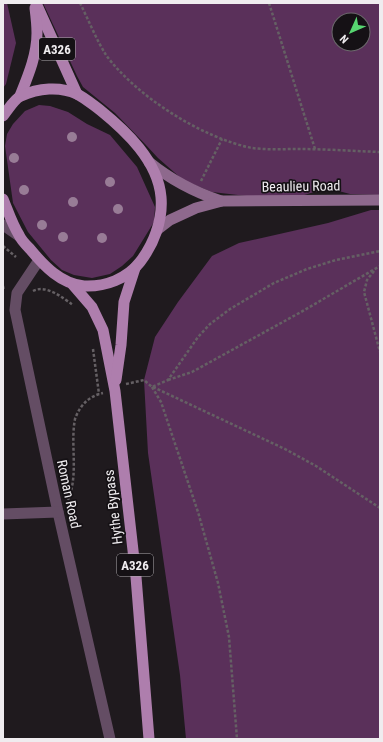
<svg xmlns="http://www.w3.org/2000/svg" width="383" height="742" font-family="'Roboto Condensed',sans-serif">
	<style>
		.green { fill: #5a305a; fill-rule: evenodd }
		.lines { fill: none; stroke-linecap: round; stroke-linejoin: round }
		.path { stroke: #656064; stroke-width: 2.5; stroke-dasharray: 3 2; stroke-linecap: butt }
		.minor { stroke: #644d64; stroke-width: 11 }
		.tertiary { stroke: #644d64; stroke-width: 11 }
		.secondary { stroke: #8e698d; stroke-width: 11 }
		.primary { stroke: #ae7ead; stroke-width: 11 }
		.tree { fill: #987c96 }
		.labels { text-anchor: middle; stroke-width: 3.5; stroke-linejoin: round; paint-order: stroke }
		.shield { fill: #151115; stroke: #aeaaae; stroke-width: 1 }
		.shield-label { font-size: 13px; font-weight: bold; fill: #efecef }
		.street-label { font-size: 14px; fill: #efecef; stroke: #151115 }
	</style>
	<rect width="100%" height="100%" fill="#1f1a1e"/>
	<g class="green">
		<path d="M3,3H7L16,43L6,84L3,88Z"/>
		<path d="M43,3H380V195L350,194L335,190L314,192L301,196L255,197L212,192L183,180L158,158L145,144L115,113L83,87L77,76ZM339,20H363V44H339Z"/>
		<path d="M39,105L50,106L68,112L87,124L110,135L137,167L155,207L154,222L133,256L122,266L110,274L92,278L74,275L62,270L51,260L28,232L13,203L5,146L7,134L13,124L25,111Z"/>
		<path d="M371,210H380V739H186L180,675L148,453L144,380L155,337L178,302L212,256L239,243L328,223Z"/>
	</g>
	<g class="lines">
		<g class="path">
			<path d="M80,3C88,19 97,41 106,55C136,96 202,138 252,148C267,150 283,149 298,149C325,149 353,151 380,152"/>
			<path d="M269,3L315,149"/>
			<path d="M201,181L222,139"/>
			<path d="M3,246L16,257"/>
			<path d="M374,271L367,280L364,292L380,352"/>
			<path d="M3,286L4,291"/>
			<path d="M33,291C46,284 63,298 73,305"/>
			<path d="M93,349L99,394"/>
			<path d="M168,380L192,372L301,312L380,266"/>
			<path d="M126,384L144,380L152,387L168,380L198,337L210,324L230,309L274,283L307,269L336,260L380,251"/>
			<path d="M152,387L161,402L198,512L218,583L229,637L237,739"/>
			<path d="M153,387L285,449L316,466L380,508"/>
			<path d="M68,500C79,474 70,445 75,419C80,405 89,396 103,393"/>
		</g>
		<g class="minor">
			<path d="M39,260L17,293L15,310L58,512L110,739"/>
			<path d="M3,514L58,512"/>
		</g>
		<path class="tertiary" d="M3,225L19,236"/>
		<g class="secondary">
			<path d="M149,162C171,180 194,192 221,201"/>
			<path d="M157,230L170,220L196,208L222,201L380,200"/>
		</g>
		<g class="primary">
			<path d="M36,3L77,94"/>
			<path d="M20,96C28,76 37,55 37,33C37,25 36,16 35,8"/>
			<path d="M3,116C8,110 14,99 21,96C38,88 60,86 77,94C85,98 93,105 100,110C126,131 158,161 161,197C163,220 154,244 140,262C127,279 105,287 84,286C61,284 44,266 30,249C26,245 21,240 19,235C12,224 8,211 3,199"/>
			<path d="M73,285L92,307L103,330L115,391L136,577L149,739"/>
			<path d="M116,380L121,345L124,302L135,268"/>
		</g>
	</g>
	<g class="tree">
		<circle cx="72" cy="137" r="5"/>
		<circle cx="14" cy="158" r="5"/>
		<circle cx="110" cy="182" r="5"/>
		<circle cx="24" cy="190" r="5"/>
		<circle cx="73" cy="202" r="5"/>
		<circle cx="118" cy="209" r="5"/>
		<circle cx="42" cy="225" r="5"/>
		<circle cx="63" cy="237" r="5"/>
		<circle cx="102" cy="238" r="5"/>
	</g>
	<g class="labels">
		<g class="shield">
			<rect x="39" y="38" width="36" height="22" rx="3"/>
			<rect x="117" y="554" width="36" height="22" rx="3"/>
		</g>
		<g class="shield-label">
			<text x="57" y="54">A326</text>
			<text x="135" y="570">A326</text>
		</g>
		<g class="street-label">
			<text transform="translate(301 186) rotate(-1)" y="5">Beaulieu Road</text>
			<text transform="translate(69 494) rotate(78)" y="5">Roman Road</text>
			<text transform="translate(113 507) rotate(-97)" y="5">Hythe Bypass</text>
		</g>
	</g>
	<rect width="383" height="742" fill="none" stroke="#efecef" stroke-width="8"/>
	<g transform="translate(351 32) rotate(225)"><circle r="19" fill="#151115" stroke="#6c696c"/>
	<path d="M0-3L7 15L0 10L-7 15Z" fill="#57d570"/>
	<text y="-6" font-size="11" font-weight="bold" text-anchor="middle" fill="#efecef">N</text>
	</g>
</svg>
